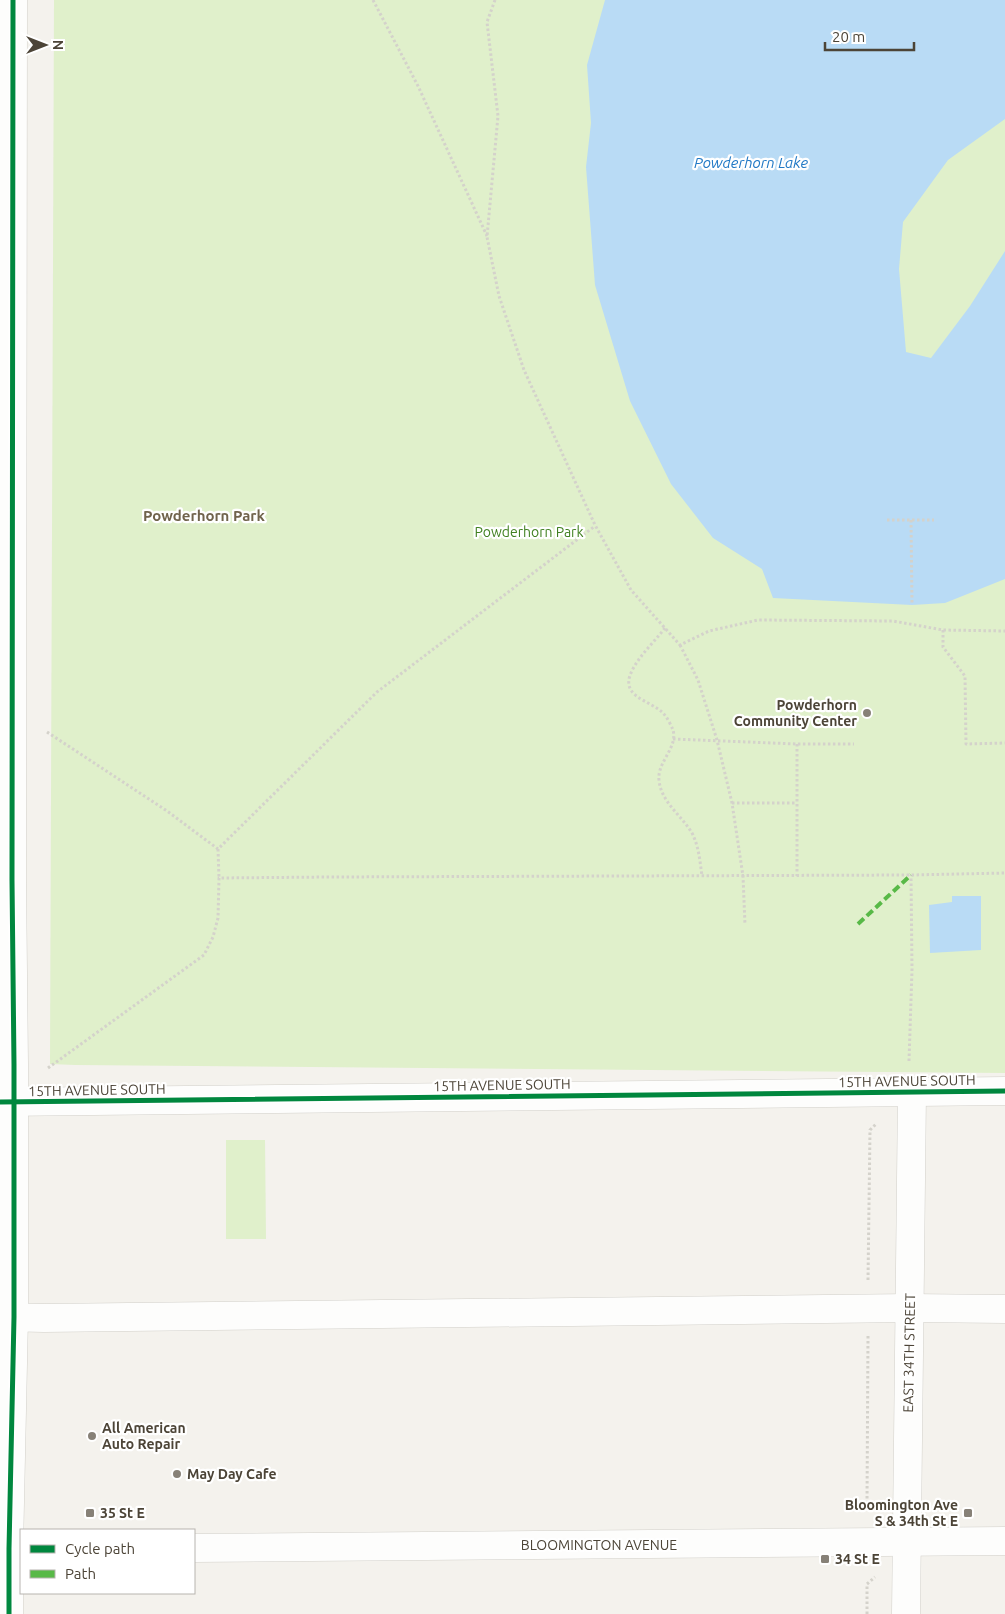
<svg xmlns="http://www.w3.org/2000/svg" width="1005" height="1614" font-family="Ubuntu,sans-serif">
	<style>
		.green { fill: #e0f0cb }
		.water { fill: #b9dbf5 }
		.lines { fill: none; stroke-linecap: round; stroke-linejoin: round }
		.minor-casing { stroke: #d2d0ca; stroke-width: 29 }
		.path { stroke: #d4d2cb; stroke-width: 3; stroke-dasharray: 2.5 2.5; stroke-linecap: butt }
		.minor { stroke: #fdfdfc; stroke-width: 28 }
		.quiet { stroke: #58b947; stroke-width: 4; stroke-dasharray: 8 4; stroke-linecap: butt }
		.cycleway-casing { stroke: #fff; stroke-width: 8 }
		.cycleway { stroke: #00873e; stroke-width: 5 }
		.poi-dot { fill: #878177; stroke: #fff; stroke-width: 2 }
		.labels { text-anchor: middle; stroke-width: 4.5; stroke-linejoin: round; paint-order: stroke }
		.park-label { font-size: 14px; fill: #408020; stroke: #fff }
		.poi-label { font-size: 14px; font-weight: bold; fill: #4c4437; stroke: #fff; text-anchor: start }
		.street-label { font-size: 14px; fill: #4c4437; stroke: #fff }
		.water-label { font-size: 15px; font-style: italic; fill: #2179c6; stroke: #fff }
		.neighbourhood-label { font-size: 15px; font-weight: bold; fill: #70634c; stroke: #fff }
	</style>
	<rect width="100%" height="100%" fill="#f4f2ed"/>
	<g class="green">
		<path d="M54,0H1005V1073L75,1065L50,1064Z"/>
		<path d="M226,1140H265L266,1239H226Z"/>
	</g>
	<g class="water">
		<path d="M605,0H1005V119L948,160L903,222L899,269L906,352L931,358L970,306L1005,251V579L945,603L912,605L773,598L762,569L713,538L671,484L630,401L595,285L586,167L591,123L587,65Z"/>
		<path d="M952,896H981V950L930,953L929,905L952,902Z"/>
	</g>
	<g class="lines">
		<g class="minor-casing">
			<g id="minor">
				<path d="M0,1102L1005,1091"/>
				<path d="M0,1317L44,1318L910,1308L1005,1309"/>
				<path d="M194,1548L1005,1541"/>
				<path d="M9,1614V1549L14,1317V1065L12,880L13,0"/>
				<path d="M906,1614L912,1093"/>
			</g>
		</g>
		<g class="path">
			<path d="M373,0L418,86L487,236"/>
			<path d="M495,0L487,22L498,116L487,237L499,296L524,370L595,525L631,590L680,645L709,631L758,620L893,621L943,630L1005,631"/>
			<path d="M887,520H934"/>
			<path d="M911,520L912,605"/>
			<path d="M665,628C655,641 642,653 634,667C616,697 649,699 663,713C667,717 671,725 673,730C678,748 657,762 659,780C661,803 683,816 693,835C699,848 700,862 702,876"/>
			<path d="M943,630V647L965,676L966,744L1005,743"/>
			<path d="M680,645L698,680L717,740L732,803L743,876L745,925"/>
			<path d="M47,732L167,811L218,849L377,692L595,526"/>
			<path d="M673,739L797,744H854"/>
			<path d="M797,744V876"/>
			<path d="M732,803H796"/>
			<path d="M218,849L219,878"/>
			<path d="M909,1061L912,970L911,875"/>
			<path d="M48,1068L204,955L213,937L218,918L219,878L329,877L911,875L1005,873"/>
			<path d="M868,1280L870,1130L877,1123"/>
			<path d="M868,1336L867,1502L876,1508"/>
			<path d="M867,1614V1584L875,1577"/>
		</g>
		<use href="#minor" class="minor"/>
		<path class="quiet" d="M858,924L911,875"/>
		<g class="cycleway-casing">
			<g id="cycleway">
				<path d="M0,1102L1005,1091"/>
				<path d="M9,1614V1549L14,1317V1065L12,880L13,0"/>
			</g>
		</g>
		<use href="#cycleway" class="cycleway"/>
	</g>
	<g class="poi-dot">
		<circle cx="867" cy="713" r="5"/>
		<circle cx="92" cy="1436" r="5"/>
		<circle cx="177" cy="1474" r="5"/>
		<rect x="85" y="1508" width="10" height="10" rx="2.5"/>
		<rect x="963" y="1508" width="10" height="10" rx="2.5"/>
		<rect x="820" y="1554" width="10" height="10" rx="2.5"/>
	</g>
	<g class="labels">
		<g class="park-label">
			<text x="529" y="537">Powderhorn Park</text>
		</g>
		<g class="poi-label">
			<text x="857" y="710" text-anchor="end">Powderhorn<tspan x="857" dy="16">Community Center</tspan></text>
			<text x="102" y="1433">All American<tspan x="102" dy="16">Auto Repair</tspan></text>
			<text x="187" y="1479">May Day Cafe</text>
			<text x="958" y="1510" text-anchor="end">Bloomington Ave<tspan x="958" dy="16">S &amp; 34th St E</tspan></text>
			<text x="100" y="1518">35 St E</text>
			<text x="835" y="1564">34 St E</text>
		</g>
		<g class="street-label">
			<text transform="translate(907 1081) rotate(-1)" y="5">15TH AVENUE SOUTH</text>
			<text transform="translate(502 1085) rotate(-1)" y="5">15TH AVENUE SOUTH</text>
			<text transform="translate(97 1090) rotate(-1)" y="5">15TH AVENUE SOUTH</text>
			<text transform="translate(909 1353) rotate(-89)" y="5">EAST 34TH STREET</text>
			<text x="599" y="1550">BLOOMINGTON AVENUE</text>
		</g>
		<g class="water-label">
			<text x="751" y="168">Powderhorn Lake</text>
		</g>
		<g class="neighbourhood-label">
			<text x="204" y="521">Powderhorn Park</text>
		</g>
	</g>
	<rect x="20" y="1529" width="175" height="65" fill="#ffffff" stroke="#b7b4af"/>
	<rect x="30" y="1545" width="25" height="8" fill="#00873e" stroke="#b7b4af"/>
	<text x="65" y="1554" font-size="15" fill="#4c4437">Cycle path</text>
	<rect x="30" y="1570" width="25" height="8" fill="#58b947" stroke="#b7b4af"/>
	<text x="65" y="1579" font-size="15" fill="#4c4437">Path</text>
	<g transform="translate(45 45) rotate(90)" stroke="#ffffff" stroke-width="4" paint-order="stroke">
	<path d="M0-4L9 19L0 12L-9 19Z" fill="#4c4437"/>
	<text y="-8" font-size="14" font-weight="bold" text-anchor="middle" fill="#4c4437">N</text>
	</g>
	<path d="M825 42v8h89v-8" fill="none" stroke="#4c4437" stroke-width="2.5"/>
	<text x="832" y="42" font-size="15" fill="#4c4437" stroke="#ffffff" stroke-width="4" paint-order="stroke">20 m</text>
</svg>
